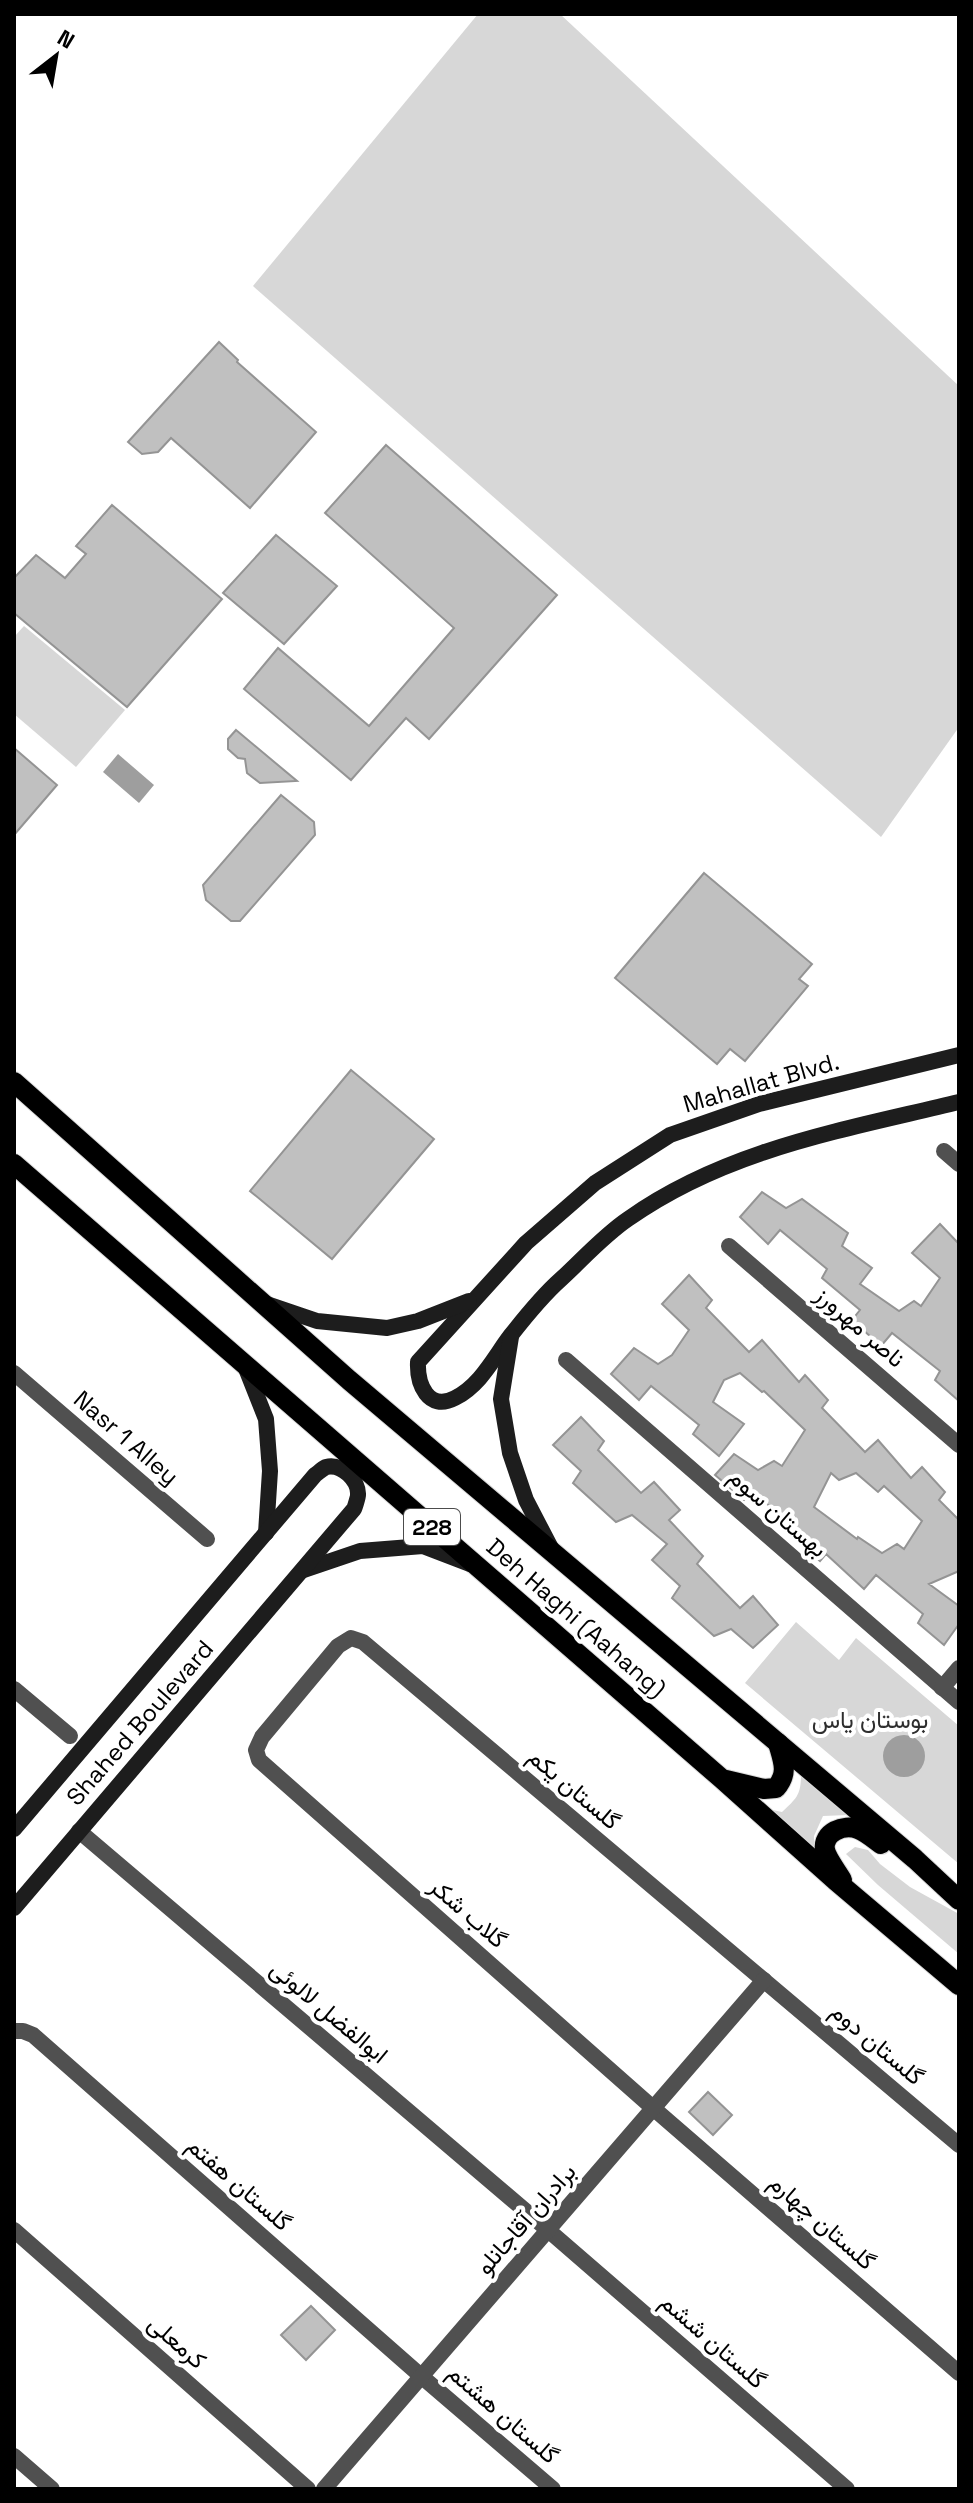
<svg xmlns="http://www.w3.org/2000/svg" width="973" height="2503" font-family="'Space Grotesk',Vazirmatn,sans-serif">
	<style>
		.green { fill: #d7d7d7 }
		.water { fill: #9e9e9e }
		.building { fill: #c0c0c0; stroke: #949494; stroke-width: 2; fill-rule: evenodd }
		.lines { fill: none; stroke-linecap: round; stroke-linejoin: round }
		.primary-casing { stroke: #dbdbdb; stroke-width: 22 }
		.minor { stroke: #505050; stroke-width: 16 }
		.secondary { stroke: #1d1d1d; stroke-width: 16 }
		.primary { stroke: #000; stroke-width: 20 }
		.labels { text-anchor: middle; stroke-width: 8; stroke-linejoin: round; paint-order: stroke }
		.shield { fill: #fff; stroke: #4c4c4c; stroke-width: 2 }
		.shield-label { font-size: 22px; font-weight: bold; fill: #000 }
		.street-label { font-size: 24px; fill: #000; stroke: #fff }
		.park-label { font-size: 24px; fill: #2e2e2e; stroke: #fff }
	</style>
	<rect width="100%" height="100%" fill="#fff"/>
	<g class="green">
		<path d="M478,14H560L959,386V727L881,837L253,286Z"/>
		<path d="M24,626L125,710L76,767L14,714V637Z"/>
		<path d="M796,1622L839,1660L856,1638L959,1726V1864L745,1683Z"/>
		<path d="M801,1774L848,1815L823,1816L814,1836V1847L768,1809L782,1812C797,1798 801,1795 801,1774Z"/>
		<path d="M855,1847L868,1850L880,1864L910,1887L959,1914V1954L878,1885L846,1854Z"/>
	</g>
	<g class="water">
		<path d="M118,754L154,785L139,803L103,772Z"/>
		<circle cx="904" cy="1756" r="21"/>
	</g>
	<g class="building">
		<path d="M219,342L238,360L237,362L316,432L250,508L171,438L158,452L142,454L128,442Z"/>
		<path d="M386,445L557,595L429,739L406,718L351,780L244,689L278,648L369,726L454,628L325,513Z"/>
		<path d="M112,505L222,599L127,707L14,613V578L36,555L65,578L86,554L76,546Z"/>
		<path d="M276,535L337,586L284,644L223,593Z"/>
		<path d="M236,730L242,735L297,781L260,783L247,773L245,759L238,758L228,749V739Z"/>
		<path d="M14,748L57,785L14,835Z"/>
		<path d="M281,795L314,822L315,835L240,921H231L206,900L203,885Z"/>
		<path d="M704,873L812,964L799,979L808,986L745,1061L730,1049L717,1064L615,978Z"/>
		<path d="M351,1070L434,1139L332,1259L250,1191Z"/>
		<path d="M762,1192L786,1208L802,1199L848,1233L842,1246L872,1268L860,1284L899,1311L914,1301L921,1306L940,1278L912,1253L940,1224L959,1244V1401L935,1380L940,1371L892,1333L881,1346L852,1320L860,1310L822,1278L827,1269L780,1230L768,1244L740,1217Z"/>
		<path d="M689,1275L712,1300L706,1308L749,1352L762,1340L799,1382L805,1375L828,1400L822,1408L865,1452L878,1440L911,1478L922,1467L945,1492L939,1500L959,1520V1571L929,1584L959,1606V1624L944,1645L918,1623L923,1614L876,1575L864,1589L826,1554L820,1561L794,1539L799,1530L752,1492L744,1500L715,1475L734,1454L758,1470L774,1461L782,1466L805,1430L764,1391L762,1392L740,1373L724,1380L713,1402L744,1424L719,1456L693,1434L699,1425L651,1386L639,1400L611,1374L634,1348L658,1364L672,1355L689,1330L662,1304ZM831,1473L839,1480L856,1473L878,1492L884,1486L922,1521L904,1549L897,1544L882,1553L858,1537L857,1539L814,1507Z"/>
		<path d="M581,1417L604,1441L598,1450L641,1493L654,1482L680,1510L669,1520L703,1556L697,1564L740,1608L753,1596L778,1625L753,1648L731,1629L714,1636L672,1598L680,1586L652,1560L667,1544L632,1515L616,1522L573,1483L581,1471L553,1445Z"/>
		<path d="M708,2092L732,2115L713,2135L689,2112Z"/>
		<path d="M311,2306L335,2330L306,2360L281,2335Z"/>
	</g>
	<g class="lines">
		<g class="primary-casing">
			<g id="primary">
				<path d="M14,1082L349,1380L915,1859L959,1900"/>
				<path d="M14,1164L722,1779L835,1880L959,1985"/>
				<path d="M726,1780L764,1789L776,1788C789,1773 783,1761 778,1743"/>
				<path d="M842,1880C837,1871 827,1859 825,1850C822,1832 844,1824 858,1829C866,1832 874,1839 881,1844"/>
			</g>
		</g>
		<g class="minor">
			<path d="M944,1151L959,1164"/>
			<path d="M729,1246L959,1445"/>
			<path d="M566,1360L959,1702"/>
			<path d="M14,1373L207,1539"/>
			<path d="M942,1688L959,1668"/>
			<path d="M14,1689L70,1736"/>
			<path d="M79,1831L548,2230L847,2489"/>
			<path d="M14,2031H23L33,2035L421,2376L553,2489"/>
			<path d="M959,2145L363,1642L351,1638L338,1646L262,1737L256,1750L259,1760L653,2108L959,2373"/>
			<path d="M14,2230L308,2489"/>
			<path d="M14,2456L52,2489"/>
			<path d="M324,2489L764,1980"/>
		</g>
		<g class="secondary">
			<path d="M959,1055L759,1104L670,1135L595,1183L526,1243L418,1362C417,1384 428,1412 455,1398C481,1385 494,1357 511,1335C526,1316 542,1296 560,1280C582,1260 603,1236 628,1219C727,1149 844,1130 959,1102"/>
			<path d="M267,1304L317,1321L387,1328L418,1321L469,1301"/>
			<path d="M511,1337L501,1399L510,1453L526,1500L551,1548"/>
			<path d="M245,1366L266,1419L270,1471L266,1533"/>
			<path d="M304,1570L360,1551L423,1546L470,1564"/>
			<path d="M14,1829L315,1475C318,1473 322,1469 326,1467C342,1463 359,1481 358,1495C358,1497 355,1507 354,1509L14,1908"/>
		</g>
		<use href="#primary" class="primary"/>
	</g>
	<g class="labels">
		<rect class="shield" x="404" y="1509" width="56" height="36" rx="6"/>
		<g class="shield-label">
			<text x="432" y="1535">228</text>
		</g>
		<g class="street-label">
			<text transform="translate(761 1083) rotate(-16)" y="8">Mahallat Blvd.</text>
			<text transform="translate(860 1327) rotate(41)" y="8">ناصر مهرورز</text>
			<text transform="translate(126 1438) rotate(41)" y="8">Nasr 1 Alley</text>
			<text transform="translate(778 1513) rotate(41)" y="8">بهستان سوم</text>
			<text transform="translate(576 1618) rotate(41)" y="8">Deh Haghi (Aahang)</text>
			<text transform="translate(140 1723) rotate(-49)" y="8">Shahed Boulevard</text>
			<text transform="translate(574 1789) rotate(40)" y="8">گلستان یکم</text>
			<text transform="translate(468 1913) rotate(41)" y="8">گلاب شکر</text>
			<text transform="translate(329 2012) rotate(40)" y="8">ابوالفضل لالوئی</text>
			<text transform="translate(877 2044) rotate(40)" y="8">گلستان دوم</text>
			<text transform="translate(239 2184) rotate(41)" y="8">گلستان هفتم</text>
			<text transform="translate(526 2219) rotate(-49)" y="8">برادران آقاجانلو</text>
			<text transform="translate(822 2222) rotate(41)" y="8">گلستان چهارم</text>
			<text transform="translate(713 2341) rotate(41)" y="8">گلستان ششم</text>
			<text transform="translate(177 2342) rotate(41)" y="8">کرمعلی</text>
			<text transform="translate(503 2414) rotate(41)" y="8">گلستان هشتم</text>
		</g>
		<g class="park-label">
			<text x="870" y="1728">بوستان یاس</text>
		</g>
	</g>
	<rect width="973" height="2503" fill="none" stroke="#000000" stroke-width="32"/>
	<g transform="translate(56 56) rotate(31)" stroke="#ffffff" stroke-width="6" paint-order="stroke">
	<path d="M0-6L14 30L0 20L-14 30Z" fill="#000000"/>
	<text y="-12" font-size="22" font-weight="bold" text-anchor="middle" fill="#000000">N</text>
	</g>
</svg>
